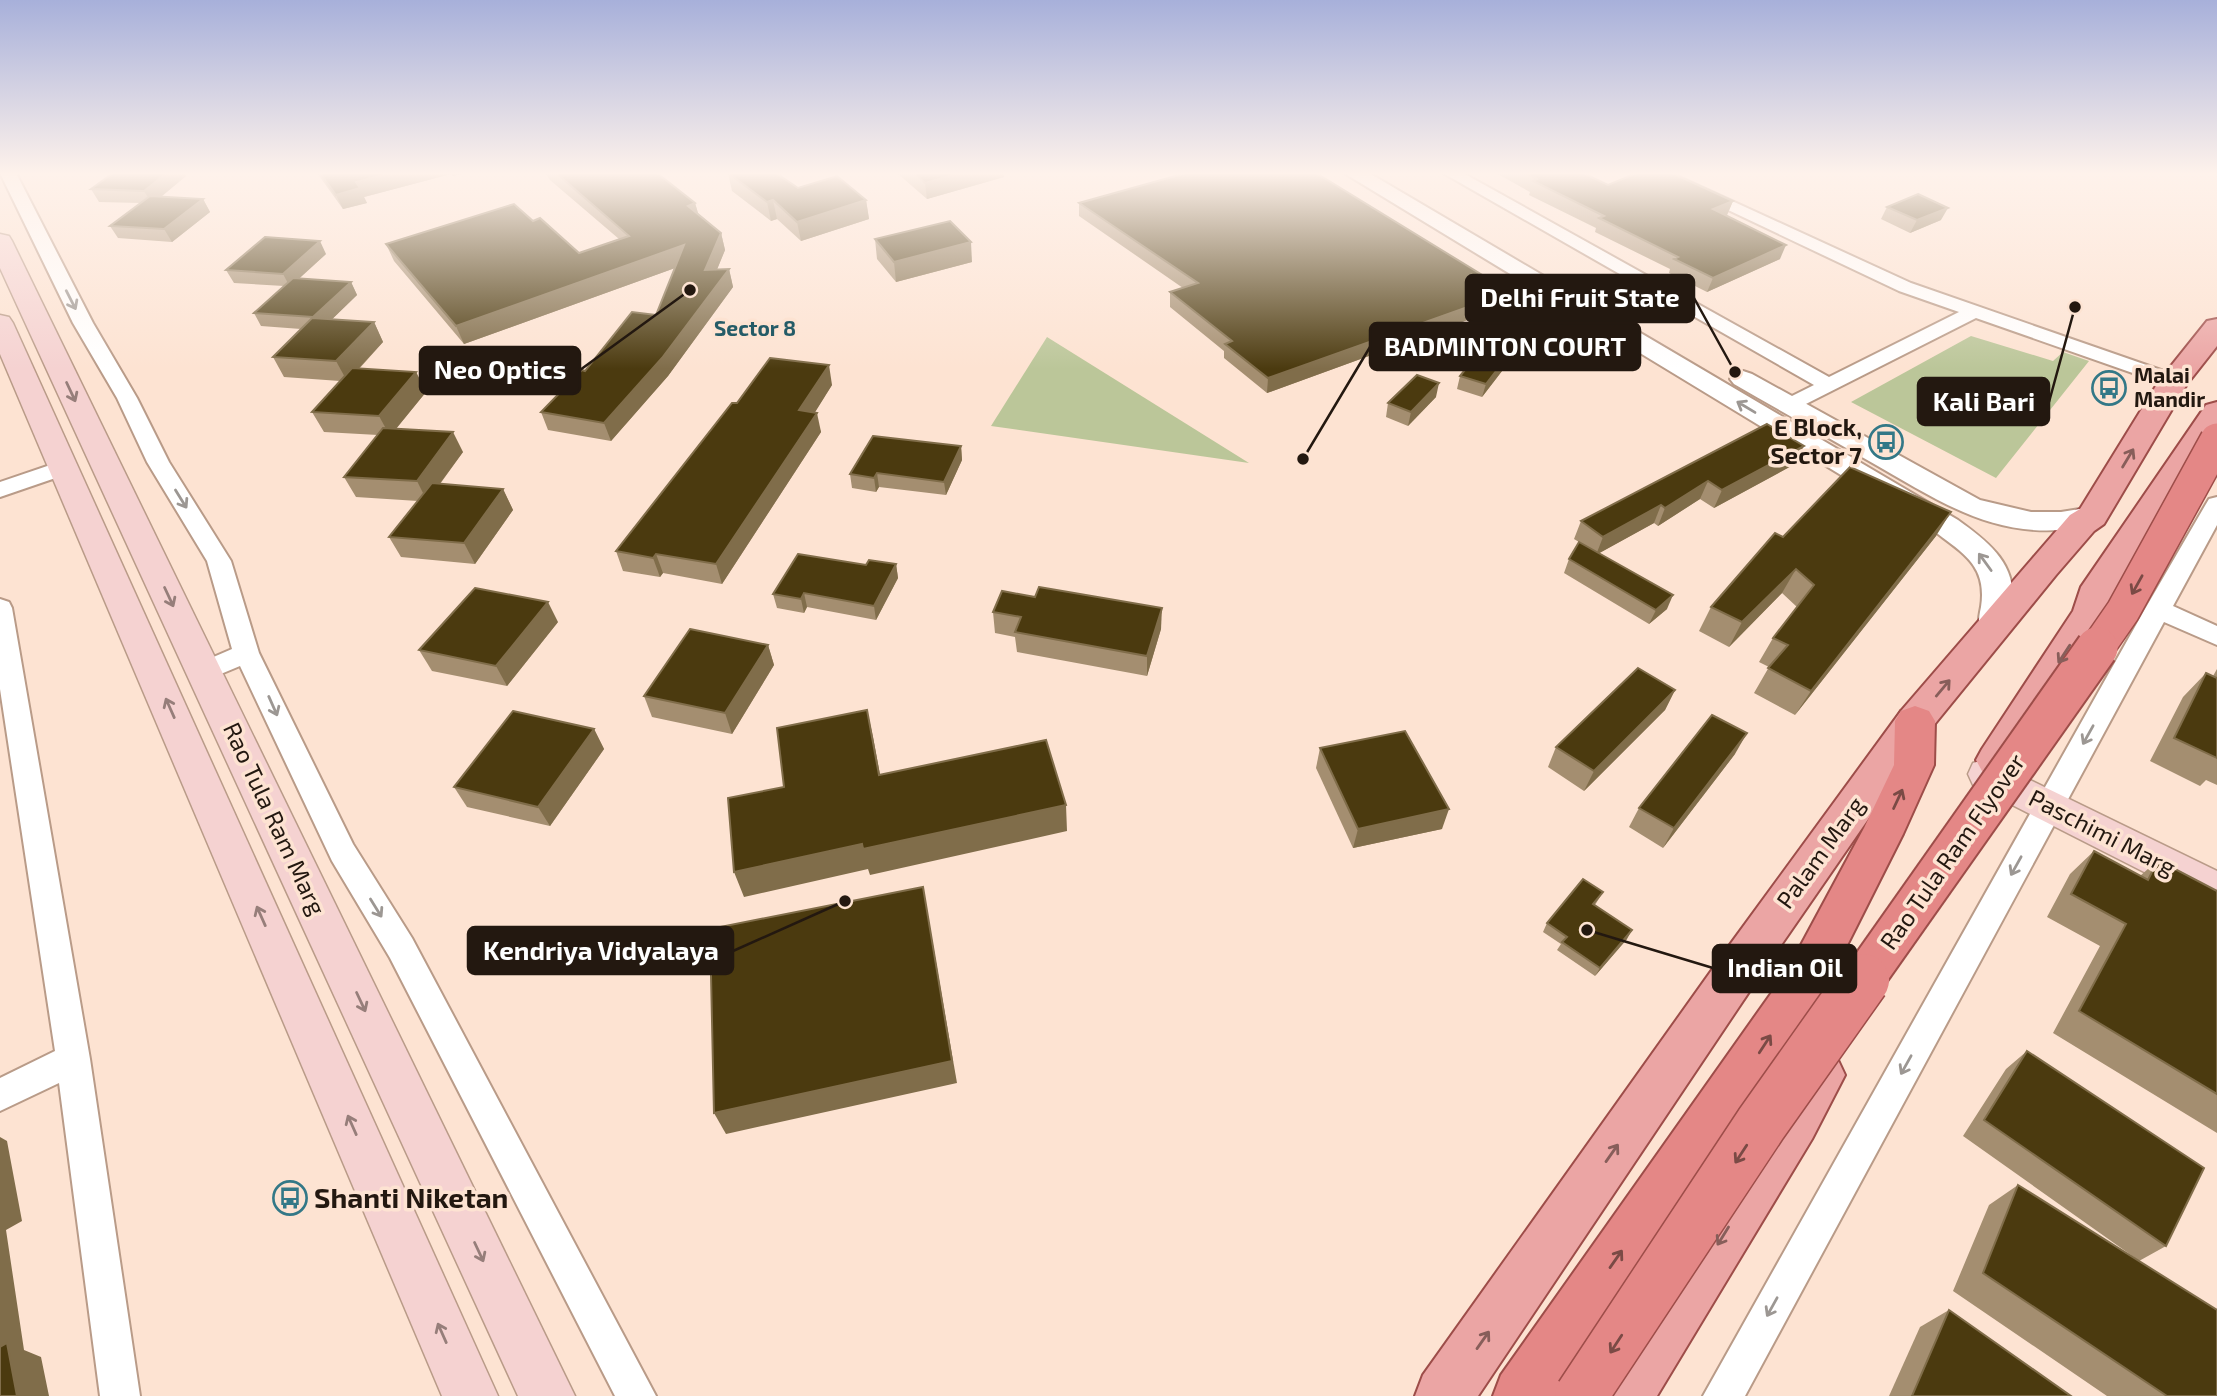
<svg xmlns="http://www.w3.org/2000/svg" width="2217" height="1396" font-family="'Exo 2',sans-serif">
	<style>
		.green { fill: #bbc699 }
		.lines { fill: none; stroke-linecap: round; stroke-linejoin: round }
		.minor-casing { stroke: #b99b88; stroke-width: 4 }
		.tertiary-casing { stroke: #b99b88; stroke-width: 4 }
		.secondary-casing { stroke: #b99b88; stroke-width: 3 }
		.primary-casing { stroke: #9d4d49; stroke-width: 4 }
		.trunk-casing { stroke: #9d4d49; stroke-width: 4 }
		.minor { fill: #fff; fill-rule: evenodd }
		.tertiary { fill: #fff; fill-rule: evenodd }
		.secondary { fill: #f5d2d1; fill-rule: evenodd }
		.primary { fill: #eba5a4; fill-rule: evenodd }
		.trunk { fill: #e48786; fill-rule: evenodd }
		.trunk-bridge-far2-casing { stroke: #9d4d49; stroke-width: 36; stroke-linecap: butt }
		.trunk-bridge-far1-casing { stroke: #9d4d49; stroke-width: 45; stroke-linecap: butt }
		.trunk-bridge-casing { stroke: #9d4d49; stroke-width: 55; stroke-linecap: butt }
		.trunk-bridge-far2 { stroke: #e48786; stroke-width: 33 }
		.trunk-bridge-far1 { stroke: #e48786; stroke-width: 41 }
		.trunk-bridge { stroke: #e48786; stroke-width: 52 }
		.wall { fill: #a48e70 }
		.shaded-wall { fill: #806d4a }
		.building { fill: #4b3a0f; stroke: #806d4a; stroke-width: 2 }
		.oneway { stroke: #9c9793 }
		.oneway2 { stroke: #967e7a }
		.oneway3 { stroke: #875e5a }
		.oneway4 { stroke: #7a4a45 }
		.labels { text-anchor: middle; stroke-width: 7; stroke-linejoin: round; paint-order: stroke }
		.far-neighbourhood-label { font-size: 21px; font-weight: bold; fill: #245b67; stroke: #fde3d2 }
		.far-poi-label { font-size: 21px; font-weight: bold; fill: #231810; stroke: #fde3d2; text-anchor: start }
		.poi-label { font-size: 24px; font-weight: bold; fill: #231810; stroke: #fde3d2; text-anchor: end }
		.street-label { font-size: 24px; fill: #231810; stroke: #fde3d2 }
		.near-poi-label { font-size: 28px; font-weight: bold; fill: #231810; stroke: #fde3d2; text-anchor: start }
		.leader { fill: none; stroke: #231810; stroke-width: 2.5 }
		.callout-dot { fill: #231810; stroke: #fde3d2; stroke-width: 2.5 }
		.callout { fill: #231810; stroke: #231810; stroke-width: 2.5 }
		.callout-label { font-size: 26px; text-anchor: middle; font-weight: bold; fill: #fff }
	</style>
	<rect width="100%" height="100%" fill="#fde3d2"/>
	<g class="green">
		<path d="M1971,336L2053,361L2063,352L2089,361L1996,478L1851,402Z"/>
		<path d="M1047,337L1249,463L991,426Z"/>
	</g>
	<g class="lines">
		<g class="minor-casing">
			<g id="minor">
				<path d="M0,173H16L93,323L137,398L169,462L231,561L259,653L353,844L412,938L656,1396H615L390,958L332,861L240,666L204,681L195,679L191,672L195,665L232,649L207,561L147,462L117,398L73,323Z"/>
				<path d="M1443,173H1463L1829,377L1959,312L1899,291L1650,173H1671L1911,283L2181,377L2184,381L2181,385H2167L1976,318L1796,409H1782L1779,405L1782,401L1814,385Z"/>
				<path d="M65,460L73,462L76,467L73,472L0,497V482Z"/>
				<path d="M2217,497V525L2173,606L2217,626V645L2164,622L1745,1396H1703L2145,609L2206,504L2209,499Z"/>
				<path d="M0,599L9,602L12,608L90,1059L140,1396H100L59,1083L0,1111V1078L55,1051L0,689Z"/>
			</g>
		</g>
		<g class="tertiary-casing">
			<g id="tertiary">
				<path d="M1344,173H1369L1958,520C1990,543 2018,565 2012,608C2011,617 2010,625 2005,634L1994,637L1983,634C1977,624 1979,617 1981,607C1987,568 1966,555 1938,534Z"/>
				<path d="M1743,371L1752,374L1980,500L2031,512H2061L2092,507L2102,509L2106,516L2102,523C2006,548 1948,506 1869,461C1824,435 1779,410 1734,384L1730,379L1734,374Z"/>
			</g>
		</g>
		<g class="secondary-casing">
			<g id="secondary">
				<path d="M0,234L9,236L12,241L575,1396H518L0,268Z"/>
				<path d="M0,315L9,317L13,323L498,1396H442L0,354Z"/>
				<path d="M1987,759L2217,871V909L1973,785L1968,774L1973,763Z"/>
			</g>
		</g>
		<g class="primary-casing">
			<g id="primary">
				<path d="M2217,319V346L2187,384L2104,524L2094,531L2056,575L1929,731L1761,974L1478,1396H1415L1423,1375L1729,946L1901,711L2032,559L2070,515L2080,509L2159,381L2207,321Z"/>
				<path d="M2217,402V434L2112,597L2109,612L2010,771L1996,776L1982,771L1976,760L1982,749L2073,611L2081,587L2206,405Z"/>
				<path d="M1820,1052L1837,1058L1845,1075L1812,1139L1657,1396H1595L1603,1375L1776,1105L1803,1058Z"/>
			</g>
		</g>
		<g class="trunk-casing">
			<path id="trunk" d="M1915,706L1929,711L1935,721L1934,765L1903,834L1819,1001L1745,1118L1557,1396H1493L1501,1375L1787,971L1864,828L1894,765L1895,721L1901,711Z"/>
		</g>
		<use href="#minor" class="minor"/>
		<use href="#tertiary" class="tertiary"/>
		<use href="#secondary" class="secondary"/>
		<use href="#primary" class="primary"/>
		<use href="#trunk" class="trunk"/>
		<g class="trunk-bridge-far2-casing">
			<path id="trunk-bridge-far2" d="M2096,650L2123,611L2217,440"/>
		</g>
		<g class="trunk-bridge-far1-casing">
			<path id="trunk-bridge-far1" d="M1862,981L2097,648"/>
		</g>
		<g class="trunk-bridge-casing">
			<path id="trunk-bridge" d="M1581,1396L1761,1124L1863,980"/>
		</g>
		<use href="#trunk-bridge-far2" class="trunk-bridge-far2"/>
		<use href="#trunk-bridge-far1" class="trunk-bridge-far1"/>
		<use href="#trunk-bridge" class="trunk-bridge"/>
	</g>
	<g class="wall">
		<path d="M317,173H464L453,176L451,174L364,197L367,203L343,209Z"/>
		<path d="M545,173H657L695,203L698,213L721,233L725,250L717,269H729L733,287L668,376L611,441L548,430L541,412L585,371L656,315L675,268L464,344L394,261L386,244L533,221L579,253L619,239L550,180Z"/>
		<path d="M728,173L798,188L866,200L869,219L801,241L777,219L771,221L732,191Z"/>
		<path d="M897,173H1004V177L927,199Z"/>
		<path d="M1176,173H1316L1506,306L1267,393L1224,358V351L1170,307V292L1183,288L1079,216V203L1179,175Z"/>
		<path d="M1496,173H1583L1608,185L1733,201L1727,215H1725L1780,259L1707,292L1669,273L1670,269L1595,232L1596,228L1529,195L1530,192Z"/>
		<path d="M186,176L161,197L203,199L210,212L172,242L118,238L110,226L141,203L99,202L91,189Z"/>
		<path d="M1887,207L1941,220L1910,233L1881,219Z"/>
		<path d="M875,239L972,262L896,282L877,259Z"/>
		<path d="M326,254L299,278L351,282L357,295L332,319L374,322L383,342L359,369L416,372L426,392L396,429L463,452L440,484L503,489L513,510L475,564L401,557L389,537L418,501L356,497L344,477L378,435L324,432L312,412L340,381L284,377L273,357L301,329L261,326L254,313L284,286L234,283L226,270Z"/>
		<path d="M1575,327L1570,340L1553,369L1527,361L1531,348Z"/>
		<path d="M1502,371L1482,397L1457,389L1460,376Z"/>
		<path d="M832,385L814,413L821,432L722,584L663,573L660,577L623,571L616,551L737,403Z"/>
		<path d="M1436,397L1408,426L1386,417L1388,403Z"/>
		<path d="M1767,424L1795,464L1714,508L1700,499L1658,526L1654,523L1599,553L1667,609L1649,624L1564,573L1569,559L1579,542L1574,539L1581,521Z"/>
		<path d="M961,446L962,460L946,495L879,487L876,492L852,488L850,474Z"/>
		<path d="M1936,536L1795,715L1754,693L1769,667L1759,662L1773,638L1797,607L1782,593L1729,647L1699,631L1711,607L1783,537Z"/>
		<path d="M896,564L898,578L876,620L807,607L804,613L777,608L773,594L866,565Z"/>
		<path d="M993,612L1161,629L1147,676L1017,652L1015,637L995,633Z"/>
		<path d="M558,622L507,686L432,671L419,650Z"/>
		<path d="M768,645L774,665L732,734L652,717L644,696Z"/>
		<path d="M2217,669V785L2206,780L2200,786L2150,761L2183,697L2206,673L2213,676Z"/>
		<path d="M1675,690L1665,710L1584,791L1548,767L1556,747Z"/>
		<path d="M594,729L604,749L550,826L467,807L454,787Z"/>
		<path d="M1320,748L1442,829L1353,848L1316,768Z"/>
		<path d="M1735,754L1663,848L1629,827L1639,808Z"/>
		<path d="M2094,851L2140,876L2158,860L2217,891V1133L2053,1033L2100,946L2047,917L2070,874Z"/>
		<path d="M1603,892L1595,905L1627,939L1595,976L1557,950L1561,944L1543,932L1547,923Z"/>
		<path d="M2027,1051L2166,1246L2139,1261L2217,1396H2107L1953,1291L1989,1205L2018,1185L2138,1260L1963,1136L2006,1069Z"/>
		<path d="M1949,1310L2071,1396H1889L1920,1327Z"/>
	</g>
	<g class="shaded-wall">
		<path d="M167,173H185L186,176L152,204L144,191Z"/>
		<path d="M391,173L451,174L364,197L367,203L343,209L336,195L356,182Z"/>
		<path d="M452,173H464L453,176Z"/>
		<path d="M960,173H1004V177L927,199L925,183Z"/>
		<path d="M203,199L210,212L172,242L164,229Z"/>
		<path d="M773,200L777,219L771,221L767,202Z"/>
		<path d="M866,200L869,219L801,241L797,222Z"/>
		<path d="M1733,201L1727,215L1707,223L1713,209Z"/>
		<path d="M695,203L700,220L688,206Z"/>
		<path d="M1948,208L1941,220L1910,233L1917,220Z"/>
		<path d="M721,233L725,250L710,287L705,270Z"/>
		<path d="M320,241L326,254L290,287L283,274Z"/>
		<path d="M971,242L972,262L896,282L894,262Z"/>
		<path d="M684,245L689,263L464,344L456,326Z"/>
		<path d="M1786,245L1780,259L1707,292L1713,278Z"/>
		<path d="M729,269L733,287L668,376L611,441L604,423Z"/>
		<path d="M351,282L357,295L320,331L313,317Z"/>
		<path d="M1510,292L1506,306L1267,393L1268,378Z"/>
		<path d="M374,322L383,342L347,381L336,361Z"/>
		<path d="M1575,327L1570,340L1553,369L1557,355Z"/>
		<path d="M1506,358L1502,371L1482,397L1486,384Z"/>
		<path d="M829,365L832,385L804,430L799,410Z"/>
		<path d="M416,372L426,392L390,436L379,416Z"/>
		<path d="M1439,383L1436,397L1408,426L1411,412Z"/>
		<path d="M817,413L821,432L722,584L716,564Z"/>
		<path d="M453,432L463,452L427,501L417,481Z"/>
		<path d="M961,446L962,460L946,495L944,482Z"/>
		<path d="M1804,446L1795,464L1714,508L1722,490Z"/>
		<path d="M877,473L879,487L876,492L874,478Z"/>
		<path d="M1708,481L1700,499L1658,526L1665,508Z"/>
		<path d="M503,489L513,510L475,564L464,543Z"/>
		<path d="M1661,505L1654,523L1596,555L1603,537Z"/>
		<path d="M1951,512L1936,536L1795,715L1811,691Z"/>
		<path d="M656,554L663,573L660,577L653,558Z"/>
		<path d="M896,564L898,578L876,620L874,606Z"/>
		<path d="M1796,569L1782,593L1729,647L1742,622Z"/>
		<path d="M804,593L807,607L804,613L801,599Z"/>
		<path d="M1673,595L1667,609L1649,624L1656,610Z"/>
		<path d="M548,602L558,622L507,686L496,666Z"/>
		<path d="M1162,608L1161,629L1147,676V656Z"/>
		<path d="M768,645L774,665L732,734L725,713Z"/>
		<path d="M1675,690L1665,710L1584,791L1594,771Z"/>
		<path d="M867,710L873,737L885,801L879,775Z"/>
		<path d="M594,729L604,749L550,826L538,807Z"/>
		<path d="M1747,733L1735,754L1663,848L1674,828Z"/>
		<path d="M1066,805L1067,831L870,875L868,869L744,897L734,872L862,844Z"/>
		<path d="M1449,809L1442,829L1353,848L1358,829Z"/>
		<path d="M923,887L957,1083L726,1134L714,1113Z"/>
		<path d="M1632,930L1627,939L1595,976L1600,968Z"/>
		<path d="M0,1137L7,1141L22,1221L6,1230L24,1350L41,1357L49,1396H17L0,1355Z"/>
	</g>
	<g class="building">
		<path d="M113,173H167L144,191L91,189Z"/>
		<path d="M320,173H391L356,182L360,188L336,195Z"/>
		<path d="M556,173H657L695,203L688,206L721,233L705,270L729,269L662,358L604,423L541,412L582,370L585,371L632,312L656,315L684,245L456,326L386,244L514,204L533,221L540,218L579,253L629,236Z"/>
		<path d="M728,173H776L798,188L837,176L866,200L797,222L773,200L767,202Z"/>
		<path d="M914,173H960L925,183Z"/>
		<path d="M1186,173H1316L1510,292L1268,378L1225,344L1232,341L1170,292L1198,283L1079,203Z"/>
		<path d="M1525,173H1583L1608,185L1637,173H1672L1733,201L1713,209L1786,245L1713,278L1674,259L1678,257L1599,218L1604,216L1533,181L1537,179Z"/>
		<path d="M1918,194L1948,208L1917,220L1887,207Z"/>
		<path d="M150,196L203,199L164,229L110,226Z"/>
		<path d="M950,221L971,242L894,262L875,239Z"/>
		<path d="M265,237L320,241L283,274L226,270Z"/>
		<path d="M293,278L351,282L313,317L254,313Z"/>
		<path d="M312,318L374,322L336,361L273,357Z"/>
		<path d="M1549,320L1575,327L1557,355L1531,348Z"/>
		<path d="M1481,350L1506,358L1486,384L1460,376Z"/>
		<path d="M770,358L829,365L799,410L817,413L716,564L656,554L653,558L616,551L732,403H737Z"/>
		<path d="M352,368L416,372L379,416L312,412Z"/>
		<path d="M1417,375L1439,383L1411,412L1388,403Z"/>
		<path d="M1767,424L1804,446L1722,490L1708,481L1665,508L1661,505L1603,537L1581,521Z"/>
		<path d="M383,428L453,432L417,481L344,477Z"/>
		<path d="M873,436L961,446L944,482L877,473L874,478L850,474Z"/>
		<path d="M1850,467L1951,512L1811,691L1768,668L1788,645L1773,638L1814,585L1796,569L1742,622L1711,607L1775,533L1783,537Z"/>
		<path d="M432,483L503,489L464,543L389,537Z"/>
		<path d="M1579,542L1673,595L1656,610L1569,559Z"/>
		<path d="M798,554L866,565L869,560L896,564L874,606L804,593L801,599L773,594Z"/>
		<path d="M1039,587L1162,608L1147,656L1015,632L1021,617L993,612L1002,591L1035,597Z"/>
		<path d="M475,588L548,602L496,666L419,650Z"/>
		<path d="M690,629L768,645L725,713L644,696Z"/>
		<path d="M1638,668L1675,690L1594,771L1556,747Z"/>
		<path d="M2206,673L2217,678V758L2174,738Z"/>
		<path d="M867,710L879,775L1046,740L1066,805L863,849L862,844L734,872L728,798L784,787L777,728Z"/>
		<path d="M513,711L594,729L538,807L454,787Z"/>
		<path d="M1712,715L1747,733L1674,828L1639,808Z"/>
		<path d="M1405,731L1449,809L1358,829L1320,748Z"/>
		<path d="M2094,851L2148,880L2158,860L2217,891V1094L2079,1011L2126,924L2071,894Z"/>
		<path d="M1583,879L1603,892L1593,904L1632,930L1600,968L1562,942L1567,937L1547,923Z"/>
		<path d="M923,887L952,1061L714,1113L710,929Z"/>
		<path d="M2027,1051L2204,1168L2166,1246L1984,1120Z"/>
		<path d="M2018,1185L2217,1310V1396H2167L1983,1273Z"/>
		<path d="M1949,1310L2071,1396H1912Z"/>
		<path d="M7,1343L17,1396H0V1347Z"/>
	</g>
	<defs><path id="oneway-shaft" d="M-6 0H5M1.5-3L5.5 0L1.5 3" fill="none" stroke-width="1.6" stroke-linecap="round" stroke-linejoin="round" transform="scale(1.75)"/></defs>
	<g class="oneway">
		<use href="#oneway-shaft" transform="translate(71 300) rotate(63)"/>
		<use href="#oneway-shaft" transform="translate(1746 407) rotate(-149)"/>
		<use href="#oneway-shaft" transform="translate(181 499) rotate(58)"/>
		<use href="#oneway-shaft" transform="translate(1985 562) rotate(-126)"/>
		<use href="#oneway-shaft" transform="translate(273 706) rotate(66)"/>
		<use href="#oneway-shaft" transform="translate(2088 735) rotate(119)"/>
		<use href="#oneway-shaft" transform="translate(2016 866) rotate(119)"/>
		<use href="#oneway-shaft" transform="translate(376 908) rotate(58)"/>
		<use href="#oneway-shaft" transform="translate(1906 1065) rotate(119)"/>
		<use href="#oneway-shaft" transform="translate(1772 1307) rotate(119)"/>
	</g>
	<g class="oneway2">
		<use href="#oneway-shaft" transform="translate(71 392) rotate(65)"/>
		<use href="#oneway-shaft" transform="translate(169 597) rotate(65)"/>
		<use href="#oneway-shaft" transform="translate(170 708) rotate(-114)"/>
		<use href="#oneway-shaft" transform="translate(261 916) rotate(-114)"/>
		<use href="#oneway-shaft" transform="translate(361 1002) rotate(65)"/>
		<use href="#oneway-shaft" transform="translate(352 1125) rotate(-114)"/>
		<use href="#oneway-shaft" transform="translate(479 1252) rotate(65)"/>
		<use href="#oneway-shaft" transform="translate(442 1333) rotate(-114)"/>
	</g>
	<g class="oneway3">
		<use href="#oneway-shaft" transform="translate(2128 458) rotate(-59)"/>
		<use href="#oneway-shaft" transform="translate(2064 654) rotate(123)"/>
		<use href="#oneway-shaft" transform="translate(1943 688) rotate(-50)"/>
		<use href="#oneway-shaft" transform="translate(1612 1153) rotate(-55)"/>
		<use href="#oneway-shaft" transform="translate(1723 1236) rotate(122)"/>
		<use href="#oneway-shaft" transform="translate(1483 1340) rotate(-55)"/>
	</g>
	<g class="oneway4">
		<use href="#oneway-shaft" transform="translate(2137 585) rotate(119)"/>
		<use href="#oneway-shaft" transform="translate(1898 799) rotate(-65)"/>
		<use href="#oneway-shaft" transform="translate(1765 1044) rotate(-57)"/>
		<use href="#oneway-shaft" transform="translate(1741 1154) rotate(123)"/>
		<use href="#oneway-shaft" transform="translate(1616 1259) rotate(-55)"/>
		<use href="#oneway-shaft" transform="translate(1616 1344) rotate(123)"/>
	</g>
	<linearGradient id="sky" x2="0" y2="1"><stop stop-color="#a7b0da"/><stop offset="0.47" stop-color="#fef2eb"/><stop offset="1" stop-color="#fef2eb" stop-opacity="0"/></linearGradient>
	<rect width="2217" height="369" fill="url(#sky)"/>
	<defs>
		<g id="bus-ring" transform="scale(1.75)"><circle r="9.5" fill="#fde3d2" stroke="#337887" stroke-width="1.5"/><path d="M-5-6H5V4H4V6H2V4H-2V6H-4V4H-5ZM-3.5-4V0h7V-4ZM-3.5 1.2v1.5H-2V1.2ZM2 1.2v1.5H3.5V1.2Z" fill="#337887"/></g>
	</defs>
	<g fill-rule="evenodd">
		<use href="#bus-ring" x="2109" y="388"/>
		<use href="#bus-ring" x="1886" y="442"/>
		<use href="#bus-ring" x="290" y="1198"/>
	</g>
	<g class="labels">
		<g class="far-neighbourhood-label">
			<text x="755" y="336">Sector 8</text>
		</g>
		<g class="far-poi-label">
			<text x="2134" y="383">Malai<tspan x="2134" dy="24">Mandir</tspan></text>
		</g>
		<g class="poi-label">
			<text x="1862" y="436">E Block,<tspan x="1862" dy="28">Sector 7</tspan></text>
		</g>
		<g class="street-label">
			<text transform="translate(274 819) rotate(65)" y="8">Rao Tula Ram Marg</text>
			<text transform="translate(2102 833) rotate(27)" y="8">Paschimi Marg</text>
			<text transform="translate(1953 852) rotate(-55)" y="8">Rao Tula Ram Flyover</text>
			<text transform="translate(1821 853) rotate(-54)" y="8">Palam Marg</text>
		</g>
		<g class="near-poi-label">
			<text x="314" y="1208">Shanti Niketan</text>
		</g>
	</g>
	<path class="leader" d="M1735 372L1694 298M1303 459L1370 347M690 290L580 370M2075 307L2049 402M845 901L733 951M1587 930L1713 968"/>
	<g class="callout-dot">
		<circle cx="1735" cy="372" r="7"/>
		<circle cx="1303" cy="459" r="7"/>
		<circle cx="690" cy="290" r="7"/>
		<circle cx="2075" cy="307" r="7"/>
		<circle cx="845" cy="901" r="7"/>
		<circle cx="1587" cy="930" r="7"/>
	</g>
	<g class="callout">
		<rect x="1466" y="275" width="228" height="47" rx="7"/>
		<rect x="1370" y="323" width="270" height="47" rx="7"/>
		<rect x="420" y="347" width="160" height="47" rx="7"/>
		<rect x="1918" y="378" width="131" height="47" rx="7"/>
		<rect x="468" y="927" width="265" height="47" rx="7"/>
		<rect x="1713" y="945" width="143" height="47" rx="7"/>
	</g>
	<g class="callout-label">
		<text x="1580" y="307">Delhi Fruit State</text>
		<text x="1505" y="356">BADMINTON COURT</text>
		<text x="500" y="379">Neo Optics</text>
		<text x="1984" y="411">Kali Bari</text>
		<text x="601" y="960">Kendriya Vidyalaya</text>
		<text x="1785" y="977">Indian Oil</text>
	</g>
</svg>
